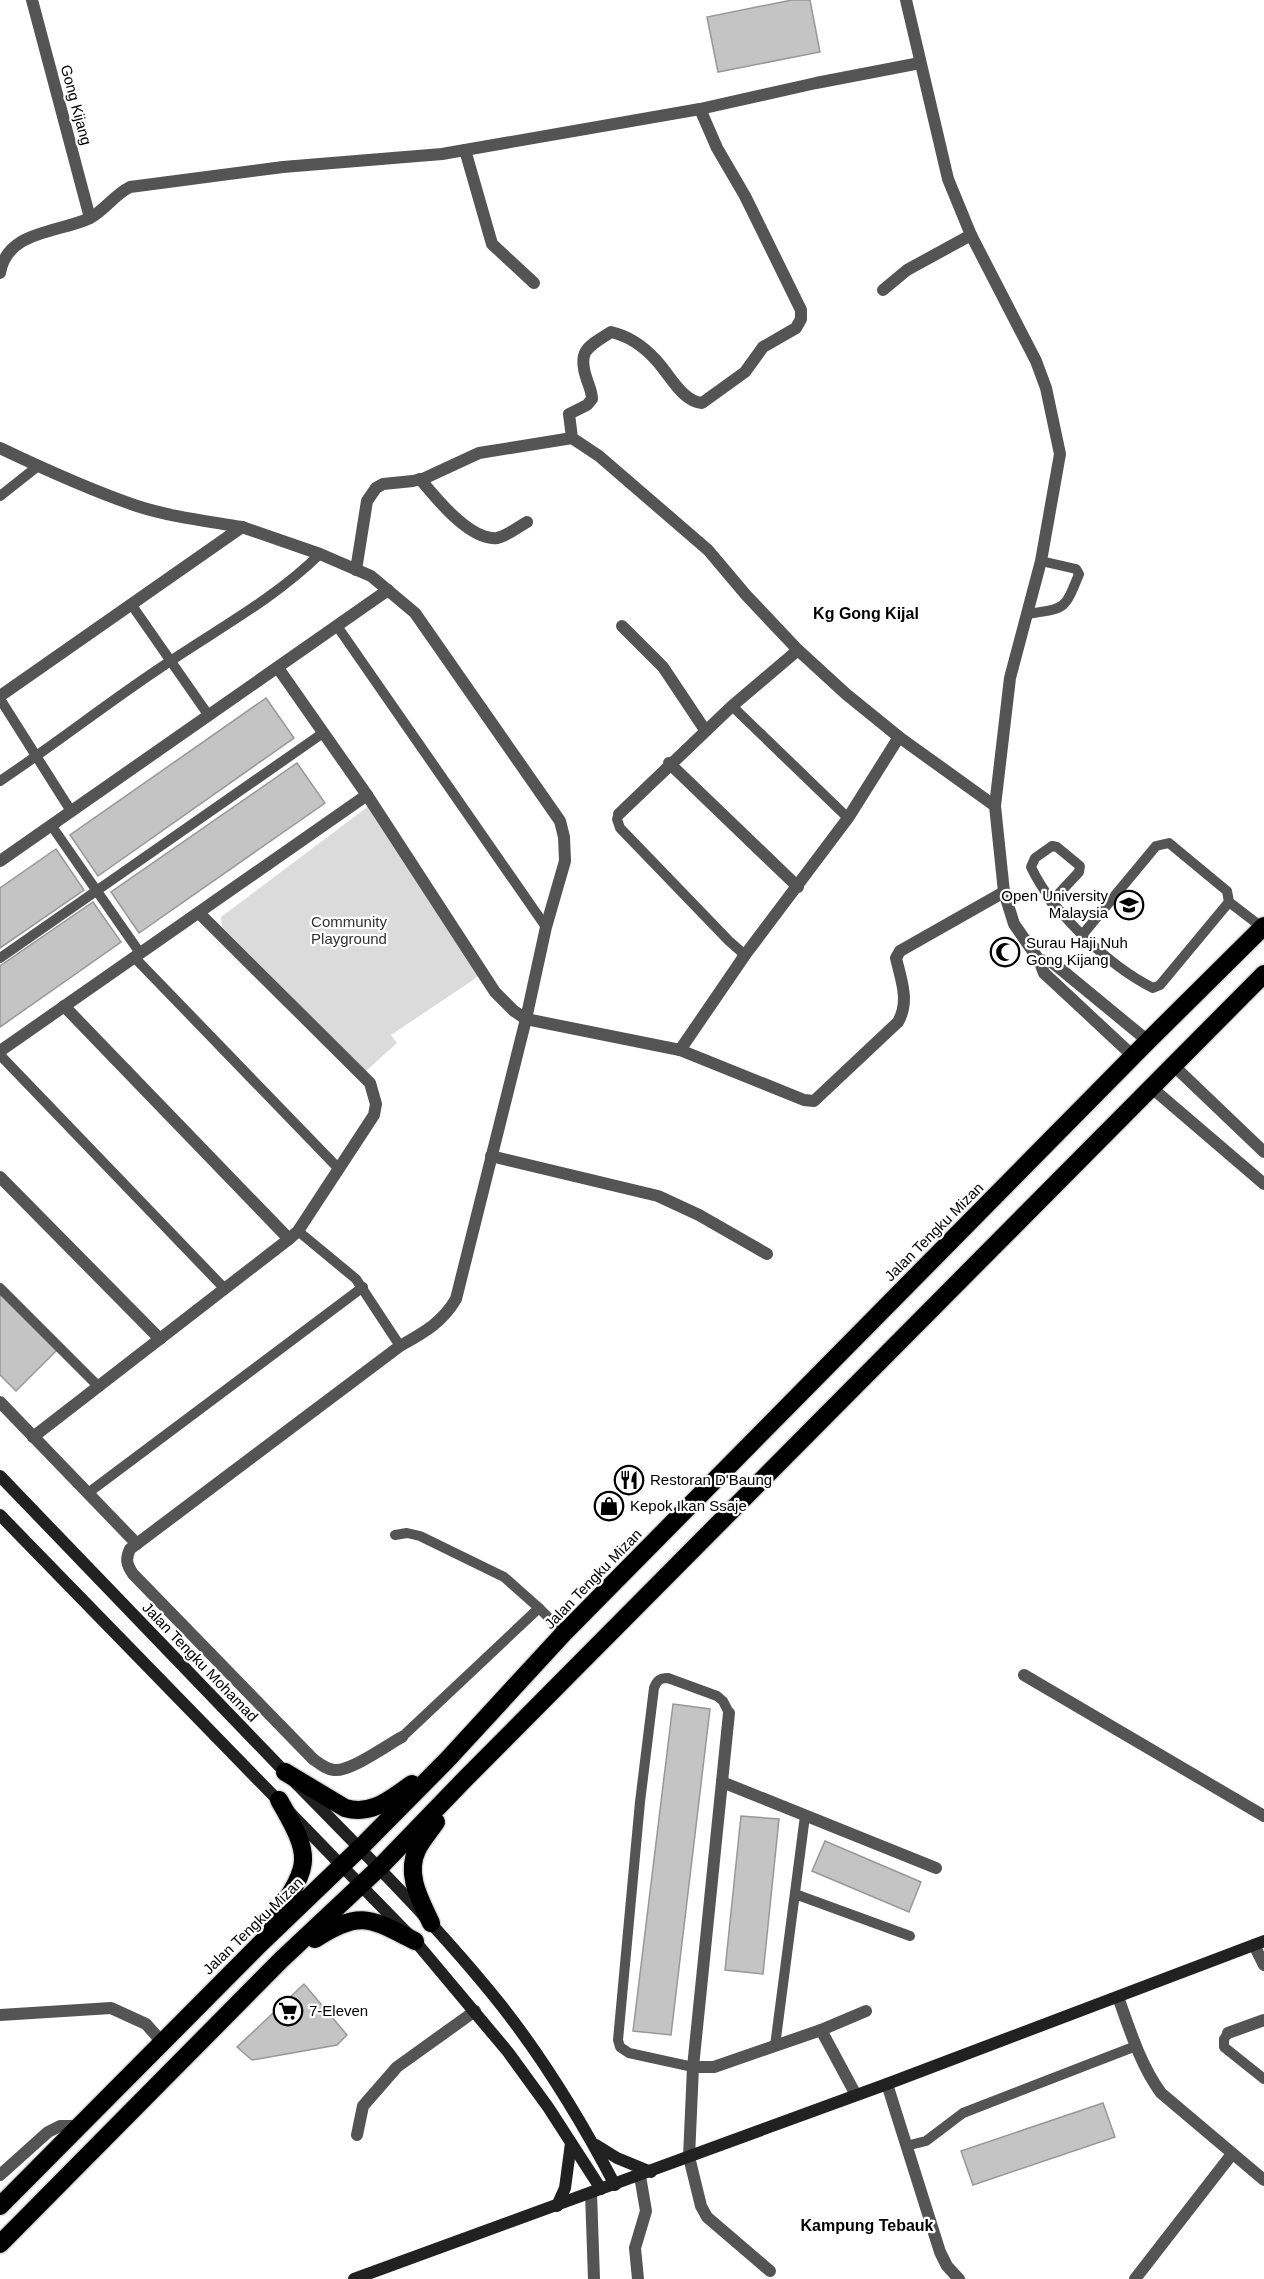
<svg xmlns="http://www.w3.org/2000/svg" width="1264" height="2279" font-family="Arial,sans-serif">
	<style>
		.green { fill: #dbdbdb }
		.building { fill: #c4c4c4; stroke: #989898; stroke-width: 1.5 }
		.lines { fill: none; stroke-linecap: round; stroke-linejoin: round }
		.highway-casing { stroke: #dbdbdb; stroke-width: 21 }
		.lane { stroke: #545454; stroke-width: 10 }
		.street { stroke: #545454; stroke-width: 12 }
		.secondary { stroke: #212121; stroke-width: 12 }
		.highway { stroke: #000; stroke-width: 18 }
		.labels { text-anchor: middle; stroke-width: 4.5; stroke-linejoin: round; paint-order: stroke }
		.street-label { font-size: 15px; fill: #000; stroke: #fff }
		.poi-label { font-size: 15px; fill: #000; stroke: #fff; text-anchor: start }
		.park-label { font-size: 15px; fill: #323232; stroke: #fff }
		.neighbourhood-label { font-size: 16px; font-weight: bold; fill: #000; stroke: #fff }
	</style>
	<rect width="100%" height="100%" fill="#fff"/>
	<path class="green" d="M370,805L479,976L391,1035L397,1043L366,1071L222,927L221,917Z"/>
	<g class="building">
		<path d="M792,0H810L820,52L718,72L707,17Z"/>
		<path d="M266,698L294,738L98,876L70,835Z"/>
		<path d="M297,763L325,803L139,933L111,892Z"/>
		<path d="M56,849L84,890L0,948V888Z"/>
		<path d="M93,902L121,942L0,1027V966Z"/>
		<path d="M0,1290L59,1348L16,1391L0,1375Z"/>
		<path d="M673,1704L710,1709L671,2035L633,2031Z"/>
		<path d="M741,1816L779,1819L763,1974L725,1970Z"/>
		<path d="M825,1841L921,1882L909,1912L812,1871Z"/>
		<path d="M304,1984L347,2035L337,2045L252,2060L237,2047Z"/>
		<path d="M1103,2103L1115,2137L973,2185L961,2151Z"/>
	</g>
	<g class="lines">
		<g class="highway-casing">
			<g id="highway">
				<path d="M285,1772L345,1808C373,1816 391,1798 412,1784"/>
				<path d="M272,1923C309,1864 315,1862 279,1800"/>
				<path d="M431,1923C421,1901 405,1875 417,1850C422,1840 430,1831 436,1822"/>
				<path d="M315,1939C361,1909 371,1919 415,1941"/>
				<path d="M0,2206L259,1945L361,1847L448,1759L564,1633L1148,1041L1264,926"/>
				<path d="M0,2244L281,1960L380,1867L466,1778L1264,974"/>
			</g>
		</g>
		<g class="lane">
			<path d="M0,496L38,466"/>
			<path d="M131,604L209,716"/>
			<path d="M1027,614C1066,608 1064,611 1079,574L1076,569L1041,561"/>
			<path d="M337,626L546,927"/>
			<path d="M0,699L71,811"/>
			<path d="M732,706L848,818"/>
			<path d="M0,781C54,745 106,704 160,668C214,631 273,600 320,554"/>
			<path d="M619,814L617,819L620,828L729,941L745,955"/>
			<path d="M51,825L140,953"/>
			<path d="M1051,902L1079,872L1080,866L1057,847L1052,846L1035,858L1031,867C1052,912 1109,966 1153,988L1160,985L1229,902"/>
			<path d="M1083,934L1156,846L1169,843L1227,891L1229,902L1263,928"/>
			<path d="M134,957L338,1168"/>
			<path d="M0,958L323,733"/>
			<path d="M0,1055L225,1289"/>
			<path d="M298,1231L356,1279L400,1346"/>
			<path d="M0,1288L99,1387"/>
			<path d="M88,1493L363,1287"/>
			<path d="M395,1535L407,1533L420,1536L504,1577L539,1608"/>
			<path d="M402,1737L539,1608L564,1633"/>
			<path d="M795,1894L910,1936"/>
			<path d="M1228,2033L1224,2039V2047L1264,2079"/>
			<path d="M775,2046L805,1816"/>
			<path d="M693,2067L629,2053L620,2047L618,2040L640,1802L654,1688C657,1680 660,1678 668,1678L717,1696L723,1701L729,1713"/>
			<path d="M906,2146L926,2141L963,2113L1136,2046"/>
		</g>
		<g class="street">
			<path d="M32,0L90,218"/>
			<path d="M906,0L948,179L971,235L1036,361L1046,388L1060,454L1041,561L1010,678L995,806L1004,892L1014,924L1039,960L1044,973L1133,1056"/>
			<path d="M700,109L717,148L745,196L801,310V319L796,328L763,347L745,372L702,403C681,401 669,373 655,359C642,345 629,336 611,332C587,347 577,351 587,380C589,386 592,392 592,399L587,405L569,414L572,438L599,456L708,550L746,595L798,650L846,694L899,737L995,806"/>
			<path d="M465,150L492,244L534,283"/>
			<path d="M0,273C7,230 59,233 90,218C105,210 114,195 130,187L283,167L442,154L700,109L816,83L920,63"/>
			<path d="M883,290L907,270L971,235"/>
			<path d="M0,448C44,469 90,490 137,506C171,517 207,521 242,527"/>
			<path d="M420,479C436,498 470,541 497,538C507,536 518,527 527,522"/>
			<path d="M356,570L367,501L376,488L383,484L413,481L425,478L479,453L572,438"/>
			<path d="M622,626L663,667L705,730"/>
			<path d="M278,668L367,795L495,992L514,1011L526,1019L680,1050L804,1100L814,1101L898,1022C910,1001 901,980 896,958L900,951L1004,892"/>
			<path d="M0,696L242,527L320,554L371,576L415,613L560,821L564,837L565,861L546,927L526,1019L456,1299C442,1323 423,1333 400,1346L130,1549C125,1560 127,1565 133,1574L313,1759C320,1764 326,1769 334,1770C350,1772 387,1745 402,1737"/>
			<path d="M669,763L798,887"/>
			<path d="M619,814L732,706L798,650"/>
			<path d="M0,861L388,590"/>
			<path d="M1039,960L1052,962L1148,1041"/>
			<path d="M64,1006L289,1239"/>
			<path d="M680,1050L745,955L848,818L899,737"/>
			<path d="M0,1051L367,795"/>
			<path d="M1173,1065L1264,1152"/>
			<path d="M1152,1088L1264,1184"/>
			<path d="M491,1156L658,1196L699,1215L767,1254"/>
			<path d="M0,1177L160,1339"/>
			<path d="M0,1402L137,1544"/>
			<path d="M33,1437L289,1239L298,1231L374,1115L376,1104L370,1083L199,913"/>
			<path d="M1024,1675L1264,1816"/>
			<path d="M729,1713L693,2067L689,2157L701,2206L707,2217L770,2271"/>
			<path d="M722,1782L936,1868"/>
			<path d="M1254,1945L1264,1965"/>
			<path d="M1118,1997C1130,2030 1140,2064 1161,2093L1264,2180"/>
			<path d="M0,2015L111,2008L146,2024L162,2042"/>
			<path d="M821,2030L856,2095"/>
			<path d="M1228,2033L1264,2020"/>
			<path d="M693,2067H714L821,2030L866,2011"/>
			<path d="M887,2084L940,2252L947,2266L959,2279"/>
			<path d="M357,2135L363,2106L397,2067L475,2011"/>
			<path d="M0,2175L48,2132L60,2126H78"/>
			<path d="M591,2193L594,2279"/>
			<path d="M638,2279L635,2248L646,2211L640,2176"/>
			<path d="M1135,2279L1232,2154"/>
		</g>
		<g class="secondary">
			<path d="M0,1476C94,1573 188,1671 282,1769C357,1846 434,1921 501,2005C545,2061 582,2122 615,2185"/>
			<path d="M0,1515L415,1941L508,2052L548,2107L601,2189"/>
			<path d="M596,2145L617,2158L651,2172"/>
			<path d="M557,2206L565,2188L571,2143"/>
			<path d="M354,2279L887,2084L1264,1941"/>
		</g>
		<use href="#highway" class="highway"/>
	</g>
	<defs>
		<g id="university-ring" transform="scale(1.5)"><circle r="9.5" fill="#fff" stroke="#000" stroke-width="1.5"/><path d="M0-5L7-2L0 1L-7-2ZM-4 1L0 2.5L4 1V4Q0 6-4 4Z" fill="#000"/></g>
		<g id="mosque-ring" transform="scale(1.5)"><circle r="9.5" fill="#fff" stroke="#000" stroke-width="1.5"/><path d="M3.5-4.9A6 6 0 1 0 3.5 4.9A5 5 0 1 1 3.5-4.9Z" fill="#000"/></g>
		<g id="restaurant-ring" transform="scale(1.5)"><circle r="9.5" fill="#fff" stroke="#000" stroke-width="1.5"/><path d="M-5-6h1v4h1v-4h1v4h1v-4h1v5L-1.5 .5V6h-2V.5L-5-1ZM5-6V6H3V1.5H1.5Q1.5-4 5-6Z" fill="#000"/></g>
		<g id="shop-ring" transform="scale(1.5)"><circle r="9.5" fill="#fff" stroke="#000" stroke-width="1.5"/><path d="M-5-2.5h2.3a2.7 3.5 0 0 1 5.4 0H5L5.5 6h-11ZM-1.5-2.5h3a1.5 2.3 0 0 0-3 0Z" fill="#000"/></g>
		<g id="supermarket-ring" transform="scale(1.5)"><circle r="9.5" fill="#fff" stroke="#000" stroke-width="1.5"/><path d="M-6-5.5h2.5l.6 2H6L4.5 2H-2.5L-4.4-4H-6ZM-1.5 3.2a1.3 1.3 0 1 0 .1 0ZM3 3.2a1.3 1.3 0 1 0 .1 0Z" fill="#000"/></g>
	</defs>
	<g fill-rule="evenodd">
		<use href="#university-ring" x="1129" y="905"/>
		<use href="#mosque-ring" x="1005" y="952"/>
		<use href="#restaurant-ring" x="629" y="1480"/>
		<use href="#shop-ring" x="609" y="1506"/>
		<use href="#supermarket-ring" x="288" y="2011"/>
	</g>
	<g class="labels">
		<g class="street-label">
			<text transform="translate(76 105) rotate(75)" y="5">Gong Kijang</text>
			<text transform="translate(934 1232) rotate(-45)" y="5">Jalan Tengku Mizan</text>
			<text transform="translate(593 1579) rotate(-46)" y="5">Jalan Tengku Mizan</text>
			<text transform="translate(200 1662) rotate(46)" y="5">Jalan Tengku Mohamad</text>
			<text transform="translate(253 1926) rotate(-44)" y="5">Jalan Tengku Mizan</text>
		</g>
		<g class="poi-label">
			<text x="1108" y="901" text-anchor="end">Open University<tspan x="1108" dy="17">Malaysia</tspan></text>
			<text x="1026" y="948">Surau Haji Nuh<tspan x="1026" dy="17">Gong Kijang</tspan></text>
			<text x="650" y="1485">Restoran D'Baung</text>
			<text x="630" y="1511">Kepok Ikan Ssaje</text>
			<text x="309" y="2016">7-Eleven</text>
		</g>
		<g class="park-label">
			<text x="349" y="927">Community<tspan x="349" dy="17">Playground</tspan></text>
		</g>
		<g class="neighbourhood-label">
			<text x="866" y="619">Kg Gong Kijal</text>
			<text x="867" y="2231">Kampung Tebauk</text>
		</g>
	</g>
</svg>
